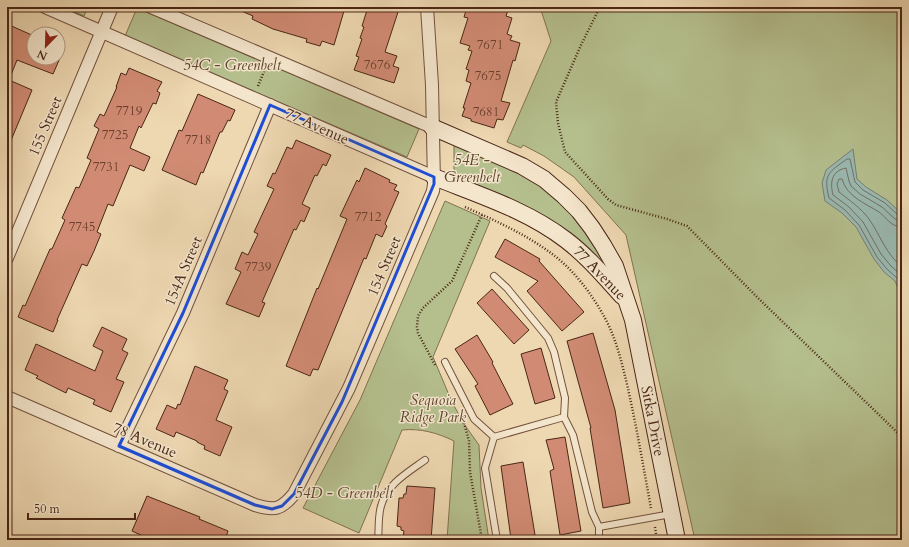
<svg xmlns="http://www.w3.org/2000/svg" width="909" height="547" font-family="Cardo,serif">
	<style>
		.green { fill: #b5bf8e; stroke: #807252 }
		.water { fill: #9ab9b1; stroke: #7a7e73 }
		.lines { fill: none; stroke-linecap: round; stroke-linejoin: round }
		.shore { stroke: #727064; stroke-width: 1 }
		.building { fill: #d18b74; stroke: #4a2616 }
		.lane-casing { stroke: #73523d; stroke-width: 8 }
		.street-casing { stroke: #73523d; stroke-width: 14 }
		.secondary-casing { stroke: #4a2616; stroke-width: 18 }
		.path { stroke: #4a2616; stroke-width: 2.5; stroke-dasharray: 1 2; stroke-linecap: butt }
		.lane { stroke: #f4e6cd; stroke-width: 6 }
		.street { stroke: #f4e6cd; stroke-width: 12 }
		.secondary { stroke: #f4e6cd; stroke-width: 16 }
		.marked { fill: none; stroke: #1d4ed8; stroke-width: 3; stroke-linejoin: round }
		.labels { text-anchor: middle; stroke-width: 3; stroke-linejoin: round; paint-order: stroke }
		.number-label { font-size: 13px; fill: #6c3f2e }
		.park-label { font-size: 15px; font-style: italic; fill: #5f452e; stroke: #f4e6cd }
		.street-label { font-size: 15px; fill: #4a2616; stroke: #f4e6cd }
	</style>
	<rect width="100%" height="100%" fill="#eed8b2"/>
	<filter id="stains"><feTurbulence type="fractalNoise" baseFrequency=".005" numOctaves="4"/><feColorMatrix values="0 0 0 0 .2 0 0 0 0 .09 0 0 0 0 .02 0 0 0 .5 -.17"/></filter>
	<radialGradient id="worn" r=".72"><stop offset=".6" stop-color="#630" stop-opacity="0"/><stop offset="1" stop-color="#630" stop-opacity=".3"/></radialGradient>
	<g class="green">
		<path d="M63,7H88L84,16Z"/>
		<path d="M540,7H902V540H695L626,235L574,177L544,156L523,145L521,148L507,142L551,41Z"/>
		<path d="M137,8L419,129L407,157L125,36Z"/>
		<path d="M454,142L520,171L545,188L576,215L610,271L454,179Z"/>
		<path d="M445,201L490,221L433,357L452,402L464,424L479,445L481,488L489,540H447L454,441C438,433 420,428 402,430L359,533L303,508L360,400Z"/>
	</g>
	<path class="water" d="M853,149L857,179L866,187L887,200L902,214V317L900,293L895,281L884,272L874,259L856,227L842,213L825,201L822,183L826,170Z"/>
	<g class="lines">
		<g class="shore">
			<path d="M902,216L898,215L885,203L863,190L855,182L850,159H847C829,172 823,174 829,198L845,210L859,225L877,257L887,269L898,279L902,288"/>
			<path d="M902,221L895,219L882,207L860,194L851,186L849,181L846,168C831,171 830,183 833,195L849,207L863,222L881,254L891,266L902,276"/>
			<path d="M902,227C891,227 887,218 879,212C865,203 847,197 842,179H839L837,184L839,192C849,200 861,208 869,219C881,236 885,253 902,267"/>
		</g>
	</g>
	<g class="building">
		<path d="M232,7H331L344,11L334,45L322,41L320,46L306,42L307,39L273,29L252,19L253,16Z"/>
		<path d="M368,7H383L398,12L385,52L397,56L393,66L399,68L394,83L354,70L359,57L356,56L362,39L360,38L364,27L362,26Z"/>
		<path d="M467,7H509L506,16L512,18L507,34L512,36L510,40L520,43L515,61L513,60L501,101L510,103L503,120L497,119L494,128L471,121V119L462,116L465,108H463L471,83L466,81L469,70L466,69L472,51L468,50L470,46L460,43L468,18L464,17Z"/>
		<path d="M7,24L34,36V58H60L53,74L17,60L9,80L32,90L7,150Z"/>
		<path d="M129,68L162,82L157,91L160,93L156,104L153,103L141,128L139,126L130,148L150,157L144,171L130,165L113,206L108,204L97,232L101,234L94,251L87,266L82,264L57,320H58L53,332L18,317L23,305L25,306L50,249H52L65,220L62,218L76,187L79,188L91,160L87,158L99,129L94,126L100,114L104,116L117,87H116L121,73L126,75Z"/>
		<path d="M198,94L235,110L230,121L228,120L222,132H220L203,173L201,172L196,185L162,170L179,130L182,131Z"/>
		<path d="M296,140L331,155L326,166L323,164L317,176L315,175L302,204L310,208L304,222L301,220L296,230L294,229L262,302L265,303L259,317L226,304L241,272L235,269L242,252L248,255L258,234L254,232L274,189L267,186L273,173L275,174L287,147L292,149Z"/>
		<path d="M365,168L390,180L389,182L397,185L394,190L399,192L385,224L387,226L382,237L376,234L366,259L364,258L318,370L313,369L310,376L286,366L317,288L318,289L347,219L340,216L357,180L359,182Z"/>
		<path d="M505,239L540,259L539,261L584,312L562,331L527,291L538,281L495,257Z"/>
		<path d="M492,289L529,330L514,344L477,303Z"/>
		<path d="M102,327L127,339L122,350L128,353L116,379L124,382L111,412L93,404L95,400L68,388L66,393L36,378L38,376L25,370L36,344L95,371L103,351L93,346Z"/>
		<path d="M593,333L615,410L630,503L603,508L590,428H591L567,341Z"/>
		<path d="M477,335L493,362L492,363L513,404L490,415L475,386L478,384L455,349Z"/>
		<path d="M541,348L555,398L535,404L521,354Z"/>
		<path d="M195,366L228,380L224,389L228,391L216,420L232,427L220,456L204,449L205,446L197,442V441L176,432L174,437L156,429L167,405L176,409L178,404L180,405Z"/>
		<path d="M565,437L581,531L560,535L550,471L554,469L546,440Z"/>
		<path d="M523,462L535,535L511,539L501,466Z"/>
		<path d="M407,486L435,488L431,540L403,538L404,531L401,530V527L397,526L399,498H403L404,494H406Z"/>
		<path d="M147,496L200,517L199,519L228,531L225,540H141L143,536L132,531Z"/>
	</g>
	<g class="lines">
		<g class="lane-casing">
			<g id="lane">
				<path d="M494,276L507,288L548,338L554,352L565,398L564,417L573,435L592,512L599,527V540"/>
				<path d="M445,362L474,419L494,437L485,468L497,540"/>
				<path d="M494,437L564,417"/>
				<path d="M599,527L671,514"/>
				<path d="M378,540C379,529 378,516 381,506C387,484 407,473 425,460"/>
			</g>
		</g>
		<g class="street-casing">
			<g id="street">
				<path d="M45,7L434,177"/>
				<path d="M151,7L432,127"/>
				<path d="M7,258L112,7"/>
				<path d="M7,397L255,505C274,511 281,510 294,494L349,388L433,191L434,184L432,85L427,7"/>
				<path d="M119,446L183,313L270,105"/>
			</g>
		</g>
		<g class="secondary-casing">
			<g id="secondary">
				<path d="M432,127L522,166L544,179L564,196L579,211L592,228L603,245L615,266L633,320L677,540"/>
				<path d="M434,177C479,195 527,210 566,240C587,256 604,276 622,296"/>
			</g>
		</g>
		<g class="path">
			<path d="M600,7L581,45L556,102L558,123L565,152L608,199L616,205L667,219L687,226L758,298L902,437"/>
			<path d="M258,86L265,69"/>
			<path d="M465,207C494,220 523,233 548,251C573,268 592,294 606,320C616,339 621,360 626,380C636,423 643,465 651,508"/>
			<path d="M435,365L418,333L417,327L418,316L423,308L452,281L482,215"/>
			<path d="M464,423L469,441L470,472L482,540"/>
			<path d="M655,527L657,540"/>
		</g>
		<use href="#lane" class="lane"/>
		<use href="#street" class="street"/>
		<use href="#secondary" class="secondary"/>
	</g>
	<path class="marked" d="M270,105L434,177V184L342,402L294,494L282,506L272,509L255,505L119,446L183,313Z"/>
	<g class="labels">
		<g class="number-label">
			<text x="490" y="49">7671</text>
			<text x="377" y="69">7676</text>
			<text x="488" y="80">7675</text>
			<text x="129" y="115">7719</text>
			<text x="486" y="116">7681</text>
			<text x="115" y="139">7725</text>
			<text x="198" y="144">7718</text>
			<text x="106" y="171">7731</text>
			<text x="368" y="221">7712</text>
			<text x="82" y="231">7745</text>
			<text x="258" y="271">7739</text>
		</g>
		<g class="park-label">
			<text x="232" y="70">54C - Greenbelt</text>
			<text x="472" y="165">54E -<tspan x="472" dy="17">Greenbelt</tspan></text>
			<text x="433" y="405">Sequoia<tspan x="433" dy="17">Ridge Park</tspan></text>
			<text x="344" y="498">54D - Greenbelt</text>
		</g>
		<g class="street-label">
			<text transform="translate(45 126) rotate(-67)" y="5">155 Street</text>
			<text transform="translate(317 126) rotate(24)" y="5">77 Avenue</text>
			<text transform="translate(384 266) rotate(-67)" y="5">154 Street</text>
			<text transform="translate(183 271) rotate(-67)" y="5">154A Street</text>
			<text transform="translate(600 273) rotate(46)" y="5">77 Avenue</text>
			<text transform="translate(653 421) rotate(79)" y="5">Sitka Drive</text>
			<text transform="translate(145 440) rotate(23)" y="5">78 Avenue</text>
		</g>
	</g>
	<rect width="909" height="547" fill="none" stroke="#eed8b2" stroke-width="24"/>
	<rect x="8" y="8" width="893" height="531" fill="none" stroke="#4a2616" stroke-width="2"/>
	<rect x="12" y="12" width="885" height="523" fill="none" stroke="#4a2616"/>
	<g transform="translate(46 46) rotate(203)"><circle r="19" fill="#f4e6cd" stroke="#b09984"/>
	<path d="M0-3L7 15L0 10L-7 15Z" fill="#8f2418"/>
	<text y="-6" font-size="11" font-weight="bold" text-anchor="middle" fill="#4a2616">N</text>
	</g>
	<path d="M28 513v6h107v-6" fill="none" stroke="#4a2616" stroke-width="2"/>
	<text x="34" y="513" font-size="12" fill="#4a2616" stroke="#f4e6cd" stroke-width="3" paint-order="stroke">50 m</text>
	<rect width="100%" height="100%" filter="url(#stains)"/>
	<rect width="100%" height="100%" fill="url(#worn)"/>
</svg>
